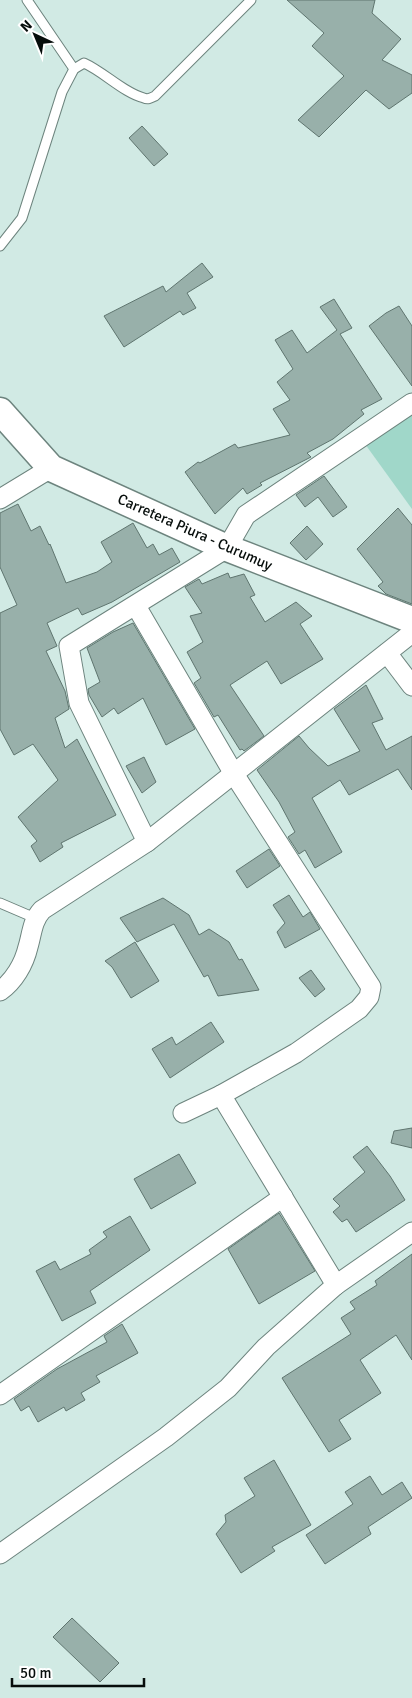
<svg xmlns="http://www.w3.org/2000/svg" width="412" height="1698" font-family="Signika,sans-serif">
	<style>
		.green { fill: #a0d7c9 }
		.building { fill: #98b0aa; stroke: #5f756f }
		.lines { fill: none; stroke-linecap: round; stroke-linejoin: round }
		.service-casing { stroke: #6d847e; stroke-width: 11 }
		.minor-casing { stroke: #6d847e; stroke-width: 21 }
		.secondary-casing { stroke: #6d847e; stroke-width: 29 }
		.service { stroke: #fff; stroke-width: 9 }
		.minor { stroke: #fff; stroke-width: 19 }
		.secondary { stroke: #fff; stroke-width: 26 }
		.labels { text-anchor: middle; stroke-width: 5; stroke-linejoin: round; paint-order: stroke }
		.street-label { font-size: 15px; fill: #060d0b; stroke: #fff }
	</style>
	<rect width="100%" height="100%" fill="#d1eae4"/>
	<path class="green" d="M412,412V509L365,444Z"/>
	<g class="building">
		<path d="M287,0H375L372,13L401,39L382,60L412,75V93L389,109L366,90L319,137L298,120L344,76L312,46L324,33Z"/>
		<path d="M142,126L168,154L154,166L129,138Z"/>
		<path d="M202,263L213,277L187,293L196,308L183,315L180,311L124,347L104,316L163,286L166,292Z"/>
		<path d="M334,299L352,328L340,334L382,399L361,410L364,414L333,439L307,453L311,457L260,483L262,485L247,494L243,488L215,514L185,472L198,462L200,463L235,444L238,448L290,435L273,409L290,400L277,382L293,369L275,340L292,330L307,353L337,330L320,307Z"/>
		<path d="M399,306L412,326V386L369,326L386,313Z"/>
		<path d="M324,476L347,507L333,517L318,497L305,507L296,495Z"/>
		<path d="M18,504L31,531L40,526L49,545L50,544L66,583L97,572L112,562L101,542L133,523L147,548L153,544L159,555L172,548L180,562L112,602L82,615L78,608L47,623L57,646L46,651L65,691L69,709L55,718L65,748L77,739L116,815L61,843L63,847L40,862L31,846L37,841L18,817L58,780L33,744L14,755L0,729V613L17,605L0,567V513Z"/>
		<path d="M398,508L412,525V604L386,594L378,586L383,582L357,549Z"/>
		<path d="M307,526L323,544L306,560L290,543Z"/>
		<path d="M228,573L230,578L244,574L255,595L250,597L265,622L296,602L312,616L300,624L323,659L281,684L267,661L230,685L264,736L244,751L242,749L240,750L218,715L214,717L194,683L201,678L187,652L203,642L190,616L202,613L185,587L199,579L202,584Z"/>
		<path d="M133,623L195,729L166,745L143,698L118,714L114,708L102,717L89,695L88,689L100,682L87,648L113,632Z"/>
		<path d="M366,685L383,719L372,723L386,750L412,736V790L398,769L349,795L340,780L312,798L342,852L315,868L305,850L299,854L288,837L295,832L279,802L257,770L299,736L309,748L328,766L360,751L334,709Z"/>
		<path d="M144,757L156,782L142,793L126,766Z"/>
		<path d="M269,849L280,866L247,888L236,871Z"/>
		<path d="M289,895L303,917L310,912L320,929L285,948L277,932L285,923L273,905Z"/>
		<path d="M163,898L189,915L199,935L209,929L229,942L239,960L242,959L259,990L218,996L208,975L204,977L174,924L137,942L120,918Z"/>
		<path d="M135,942L159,981L131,998L112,967L105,961Z"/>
		<path d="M311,970L325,989L315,997L299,978Z"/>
		<path d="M211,1022L224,1042L170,1078L152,1049L172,1037L176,1045Z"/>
		<path d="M412,1128V1148L391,1143L394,1131Z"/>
		<path d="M367,1146L390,1176L405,1200L356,1232L347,1219L342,1222L333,1212L340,1206L333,1199L365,1172L353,1157Z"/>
		<path d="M179,1154L196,1183L151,1209L134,1179Z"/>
		<path d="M279,1213L315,1271L259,1304L228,1249Z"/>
		<path d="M130,1216L150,1250L90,1291L96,1303L62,1321L36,1271L55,1261L60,1270L91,1254L89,1250L107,1237L103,1232Z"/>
		<path d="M412,1254V1360L396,1335L360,1360L381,1393L339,1420L351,1439L329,1452L282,1378L351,1334L341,1318L355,1309L350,1302L377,1285L375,1281Z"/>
		<path d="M122,1324L138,1353L96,1376L100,1382L81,1393L85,1400L66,1411L64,1407L38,1422L29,1406L21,1411L14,1399L57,1369L107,1342L104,1336Z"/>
		<path d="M274,1460L311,1525L272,1547L275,1551L241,1573L216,1534L226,1522L225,1515L255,1496L244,1478Z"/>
		<path d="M370,1476L382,1495L402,1482L412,1498L368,1527L371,1534L325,1564L306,1535L353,1504L345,1492Z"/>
		<path d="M72,1618L119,1663L100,1682L53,1637Z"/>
	</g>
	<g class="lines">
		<g class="service-casing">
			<g id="service">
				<path d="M27,0L74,69"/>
				<path d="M0,246L22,218L62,92L74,69L84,63C104,72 124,93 144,98C148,100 151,98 155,96L251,0"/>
				<path d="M0,903L35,918"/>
			</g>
		</g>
		<g class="minor-casing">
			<g id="minor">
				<path d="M0,499L51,468"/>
				<path d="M136,606L234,774L371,987L369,997L359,1009L296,1053L221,1095"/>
				<path d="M387,653L412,686"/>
				<path d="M147,842L79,703L69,646L227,548L246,515L412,403"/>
				<path d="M0,991C14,981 24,964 28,947C32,934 32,921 42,910L147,842L412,633"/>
				<path d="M183,1113L221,1095L336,1285"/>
				<path d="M0,1395L283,1197"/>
				<path d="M0,1554L166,1437L228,1388L266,1347L336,1285L412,1232"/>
			</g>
		</g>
		<g class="secondary-casing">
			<path id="secondary" d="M0,411L51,468L227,548L412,620"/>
		</g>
		<use href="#service" class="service"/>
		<use href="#minor" class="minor"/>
		<use href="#secondary" class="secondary"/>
	</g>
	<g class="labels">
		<g class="street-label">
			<text transform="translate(195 532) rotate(24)" y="5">Carretera Piura - Curumuy</text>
		</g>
	</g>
	<g transform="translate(35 35) rotate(316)" stroke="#ffffff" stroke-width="4" paint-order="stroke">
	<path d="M0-4L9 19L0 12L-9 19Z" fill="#060d0b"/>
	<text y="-8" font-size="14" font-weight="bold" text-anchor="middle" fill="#060d0b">N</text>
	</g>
	<path d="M12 1678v8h132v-8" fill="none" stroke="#060d0b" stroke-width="2.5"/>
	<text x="20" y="1678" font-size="15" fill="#060d0b" stroke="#ffffff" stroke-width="4" paint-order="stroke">50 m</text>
</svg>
